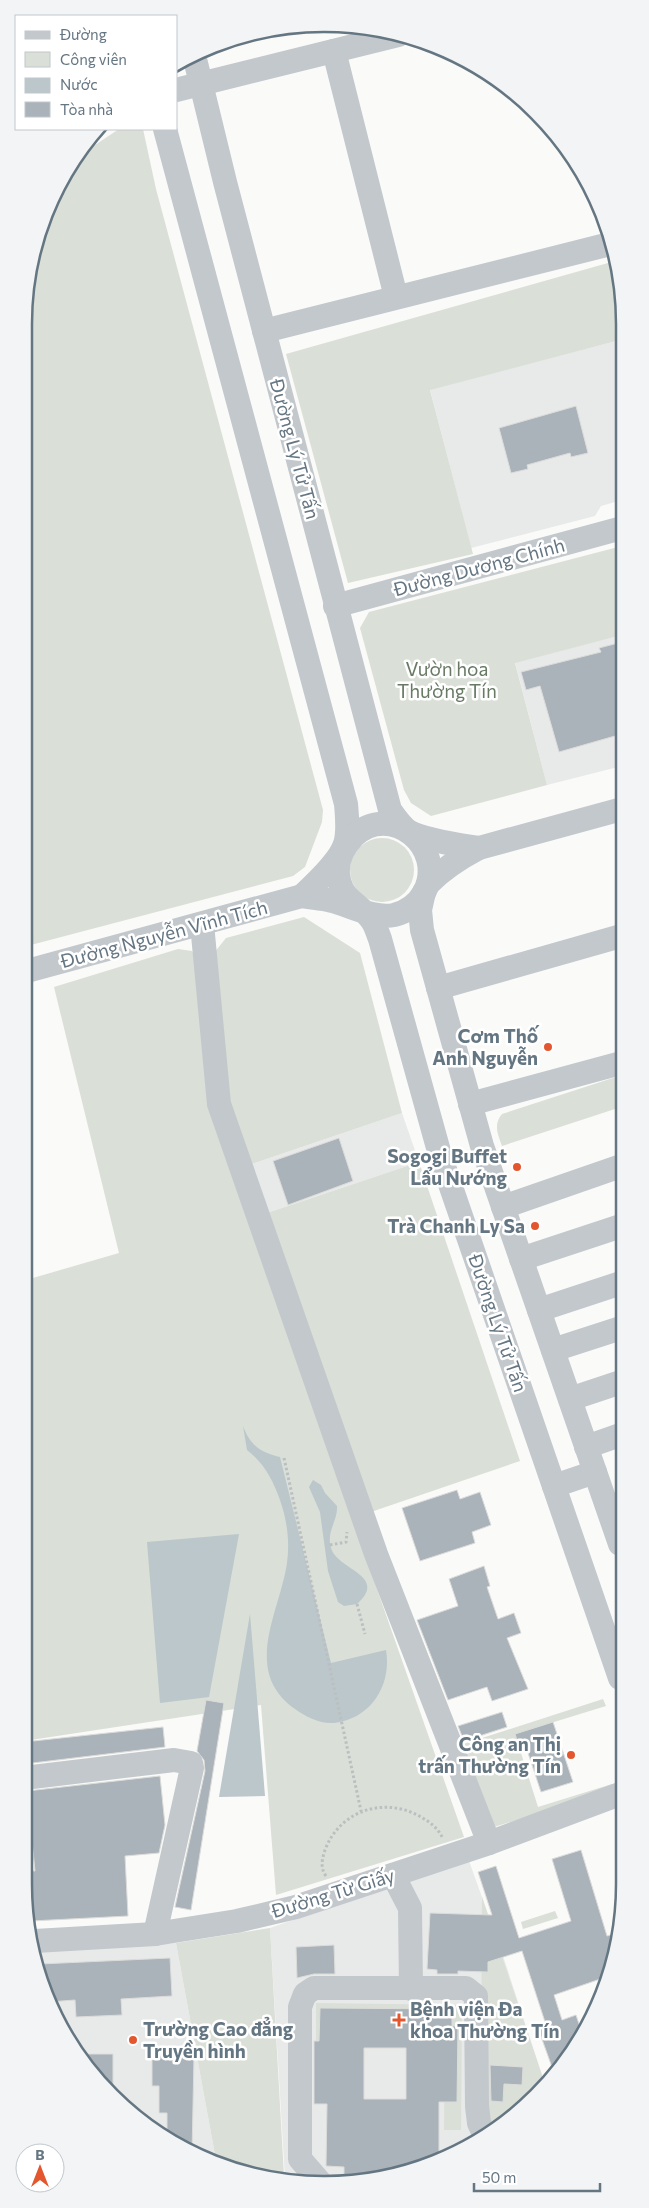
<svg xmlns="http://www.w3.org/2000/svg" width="649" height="2208" font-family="Commissioner,sans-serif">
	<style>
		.built { fill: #e8e9e9 }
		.green { fill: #dadfd7 }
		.water { fill: #bbc7cb }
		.building { fill: #aab3b9; stroke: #dcdcda; fill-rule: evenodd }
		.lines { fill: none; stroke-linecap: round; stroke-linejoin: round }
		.path { stroke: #bbbfc2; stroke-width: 3; stroke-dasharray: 2.5 2.5; stroke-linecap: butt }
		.minor { stroke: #c3c8cc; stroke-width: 24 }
		.poi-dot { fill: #e4572e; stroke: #fff; stroke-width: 2 }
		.labels { text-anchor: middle; stroke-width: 5; stroke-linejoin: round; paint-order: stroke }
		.street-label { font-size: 19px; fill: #657683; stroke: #fff }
		.park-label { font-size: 19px; fill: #687a64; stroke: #fff }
		.poi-label { font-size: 19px; font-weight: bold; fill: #657683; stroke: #fff; text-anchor: end }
		.rim { fill: none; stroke: #657683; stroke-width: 2.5 }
	</style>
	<rect width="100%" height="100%" fill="#fafaf8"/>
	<g class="built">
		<path d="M620,340L623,348L622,500L601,506L595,516L471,548L430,389Z"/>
		<path d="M622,635V766L547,785L515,662Z"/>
		<path d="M402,1113L419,1162L267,1213L249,1165Z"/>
		<path d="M468,1858L504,1959L544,2081L507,2122L403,2174L305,2184L285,2178L270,1928Z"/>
		<path d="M176,1943L216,2160L192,2153L99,2082L47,1998L37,1951Z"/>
	</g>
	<g class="green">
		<path d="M119,129H143L156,189L323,810L322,822L305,867L293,876L27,946L29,266L74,159Z"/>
		<path d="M615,261L623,286V348L620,340L430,390L473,554L348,583L286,354Z"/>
		<path d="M622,546V635L515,663L547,785L431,816L411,803L404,790L360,628L369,612Z"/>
		<circle cx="382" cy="870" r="32"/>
		<path d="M304,917L360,953L402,1113L249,1165L228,1101L214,953L226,938Z"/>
		<path d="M178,949L192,951L197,960L213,1122L464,1837L276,1895L261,1705L24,1741L26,1280L119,1253L54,987Z"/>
		<path d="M619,1076L621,1083V1107L502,1146C498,1134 493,1125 502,1114Z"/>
		<path d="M419,1162L520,1461L368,1513L267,1213Z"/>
		<path d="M603,1699L606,1706L515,1734L538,1807L612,1784L613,1790L478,1832L448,1749Z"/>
		<path d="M482,1897L544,2081L507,2122L493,2130L481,2106Z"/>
		<path d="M555,1911L558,1918L523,1929L521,1922Z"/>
		<path d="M270,1928L284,2176H275L216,2160L176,1943Z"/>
		<path d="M316,2003L460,2005L462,2008L461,2130H444L445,2048L316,2047Z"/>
	</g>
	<g class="water">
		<path d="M243,1426C250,1445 260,1452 280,1457L331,1663L386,1650C392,1685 371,1719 334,1723C320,1724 306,1717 295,1709C241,1671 280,1612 287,1563C290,1541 287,1520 280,1500C273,1480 264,1463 247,1450Z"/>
		<path d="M313,1480L321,1485L325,1493L337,1506C338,1521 326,1531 331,1548C337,1570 389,1575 357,1604L344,1606L338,1602L328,1571L320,1512L309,1487Z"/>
		<path d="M239,1534L209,1697L160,1703L147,1542Z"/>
		<path d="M250,1614L265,1796L219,1797Z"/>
	</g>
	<g class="building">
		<path d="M576,406L588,453L571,457L570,453L527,465L528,469L511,473L499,428Z"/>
		<path d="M622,642V734L559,752L540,686L526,690L521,672L601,652L599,648Z"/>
		<path d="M339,1138L353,1181L288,1205L273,1161Z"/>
		<path d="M457,1490L460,1499L480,1492L491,1525L472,1532L475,1543L420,1561L402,1508Z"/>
		<path d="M484,1566L490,1586L487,1587L498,1619L514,1613L521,1633L507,1638L528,1689L492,1701L487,1687L448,1700L417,1620L458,1606L449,1579Z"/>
		<path d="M206,1700L224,1703L191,1910L175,1907L205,1771L204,1760L197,1751Z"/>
		<path d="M502,1712L507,1727L464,1741L458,1726Z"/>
		<path d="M553,1722L573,1782L541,1792L525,1744L519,1746L515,1734Z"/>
		<path d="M163,1727L165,1747L24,1764V1742Z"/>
		<path d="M160,1776L165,1825L159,1853L125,1856L128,1916L31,1921L24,1884V1871H35L27,1791Z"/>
		<path d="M581,1850L607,1936L620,1932V1942L606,1977L554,1995L562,2020L576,2015L583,2036L553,2070L538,2028L546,2025L522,1951L488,1962V1972L458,1971V1974H437V1970L427,1969L430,1913L492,1915L478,1872L496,1866L519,1938L571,1921L552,1859Z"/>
		<path d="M334,1945L335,1974H314L297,1978L296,1947Z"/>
		<path d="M170,1958L172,1996L121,1999L122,2015L76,2017L75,2000L49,2002L40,1964Z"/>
		<path d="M320,2008L452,2009V2026H458L457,2102H439V2156L403,2174L344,2180V2167L326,2166L327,2104H314V2041H319ZM364,2048H406V2099H364Z"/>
		<path d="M81,2054H113V2093L99,2082Z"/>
		<path d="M152,2055L194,2056L192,2154L167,2134V2113H159V2086H152Z"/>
		<path d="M490,2065L523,2067L522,2085L504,2084L503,2102L491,2101Z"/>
	</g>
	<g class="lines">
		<g class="path">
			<path d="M284,1458L361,1811"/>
			<path d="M330,1545L346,1542L347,1532"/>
			<path d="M357,1604L365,1634"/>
			<path d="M326,1876C320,1868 322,1859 325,1850C340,1810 385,1796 421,1817C430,1822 439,1829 443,1839"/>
		</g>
		<g class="minor">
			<path d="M334,51L396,297"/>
			<path d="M195,59L225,182L390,810C395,817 400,825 408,831C423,840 460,845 479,848"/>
			<path d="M176,90L398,35"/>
			<path d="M165,129L346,804C347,817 349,832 345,844C340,861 315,884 302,896"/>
			<path d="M264,331L610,244"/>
			<path d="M335,606L622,528"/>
			<path d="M428,884C443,869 460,858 479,848L622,809"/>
			<path d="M424,892L420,910L422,930L482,1146L620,1544"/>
			<path d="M202,924L219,1104L376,1554L489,1843"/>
			<path d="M27,971L302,896C312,898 322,898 332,901C351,906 374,919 394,915C407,912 418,903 424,893C448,847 390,801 354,836C344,846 337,860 338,874C341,902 360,902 373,922C376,927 378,934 380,939L440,1155L620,1678"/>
			<path d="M438,988L621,936"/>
			<path d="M470,1104L621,1063"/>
			<path d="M503,1207L621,1166"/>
			<path d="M521,1259L621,1226"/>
			<path d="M539,1310L621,1283"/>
			<path d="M553,1350L621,1328"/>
			<path d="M570,1399L621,1382"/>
			<path d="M586,1447L620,1435"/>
			<path d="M554,1486L595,1472"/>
			<path d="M24,1778L174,1760L191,1763L192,1768L155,1934"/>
			<path d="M393,1875L410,1908L411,1989"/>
			<path d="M35,1941L155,1934L237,1921L296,1907L489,1843L620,1794"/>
			<path d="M320,2182L300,2159V2007L305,1994L314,1988H466L476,1996L477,2106L479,2123L484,2134"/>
		</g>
	</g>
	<g class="poi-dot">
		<circle cx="548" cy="1047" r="5"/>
		<circle cx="517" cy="1167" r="5"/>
		<circle cx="535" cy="1226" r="5"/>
		<circle cx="571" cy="1755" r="5"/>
		<path d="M396.5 2012.5h5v5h5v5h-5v5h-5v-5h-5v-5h5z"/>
		<circle cx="133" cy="2040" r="5"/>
	</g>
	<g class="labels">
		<g class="street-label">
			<text transform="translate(295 449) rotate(75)" y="7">Đường Lý Tử Tấn</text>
			<text transform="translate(479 567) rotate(-15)" y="7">Đường Dương Chính</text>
			<text transform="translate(164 934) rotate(-15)" y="7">Đường Nguyễn Vĩnh Tích</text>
			<text transform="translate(498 1323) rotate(71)" y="7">Đường Lý Tử Tấn</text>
			<text transform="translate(333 1893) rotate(-17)" y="7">Đường Từ Giấy</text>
		</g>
		<g class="park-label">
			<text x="447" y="676">Vườn hoa<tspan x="447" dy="22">Thường Tín</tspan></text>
		</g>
		<g class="poi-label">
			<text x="538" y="1043">Cơm Thố<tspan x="538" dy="22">Anh Nguyễn</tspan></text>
			<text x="507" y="1163">Sogogi Buffet<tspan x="507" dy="22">Lẩu Nướng</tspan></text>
			<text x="525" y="1233">Trà Chanh Ly Sa</text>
			<text x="561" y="1751">Công an Thị<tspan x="561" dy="22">trấn Thường Tín</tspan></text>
			<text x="410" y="2016" text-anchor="start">Bệnh viện Đa<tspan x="410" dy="22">khoa Thường Tín</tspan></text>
			<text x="143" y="2036" text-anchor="start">Trường Cao đẳng<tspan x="143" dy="22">Truyền hình</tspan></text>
		</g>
	</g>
	<path d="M0 0H649V2208H0ZM324 32H324A292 292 0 0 1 616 324V1884A292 292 0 0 1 324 2176H324A292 292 0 0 1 32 1884V324A292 292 0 0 1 324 32Z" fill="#f3f4f5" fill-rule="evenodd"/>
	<path class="rim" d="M324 32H324A292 292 0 0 1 616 324V1884A292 292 0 0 1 324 2176H324A292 292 0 0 1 32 1884V324A292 292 0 0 1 324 32Z"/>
	<rect x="15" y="15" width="162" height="115" fill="#ffffff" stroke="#c1c8cd"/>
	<rect x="25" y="31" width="25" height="8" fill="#c3c8cc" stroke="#c1c8cd"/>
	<text x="60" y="40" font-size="15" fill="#657683">Đường</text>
	<rect x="25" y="52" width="25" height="15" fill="#dadfd7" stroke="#c1c8cd"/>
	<text x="60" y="65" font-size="15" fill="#657683">Công viên</text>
	<rect x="25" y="78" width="25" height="15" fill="#bbc7cb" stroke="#c1c8cd"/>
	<text x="60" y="90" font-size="15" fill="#657683">Nước</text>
	<rect x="25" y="102" width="25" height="15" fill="#aab3b9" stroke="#c1c8cd"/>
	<text x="60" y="115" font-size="15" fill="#657683">Tòa nhà</text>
	<g transform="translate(40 2168)"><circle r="24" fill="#ffffff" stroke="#c1c8cd"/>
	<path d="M0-4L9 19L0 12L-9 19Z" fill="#e4572e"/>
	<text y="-8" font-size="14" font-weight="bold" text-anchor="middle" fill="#657683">B</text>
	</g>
	<path d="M474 2183v8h126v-8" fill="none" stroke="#657683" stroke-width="2.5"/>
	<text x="482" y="2183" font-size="15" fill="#657683" stroke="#ffffff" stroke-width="4" paint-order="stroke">50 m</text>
</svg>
